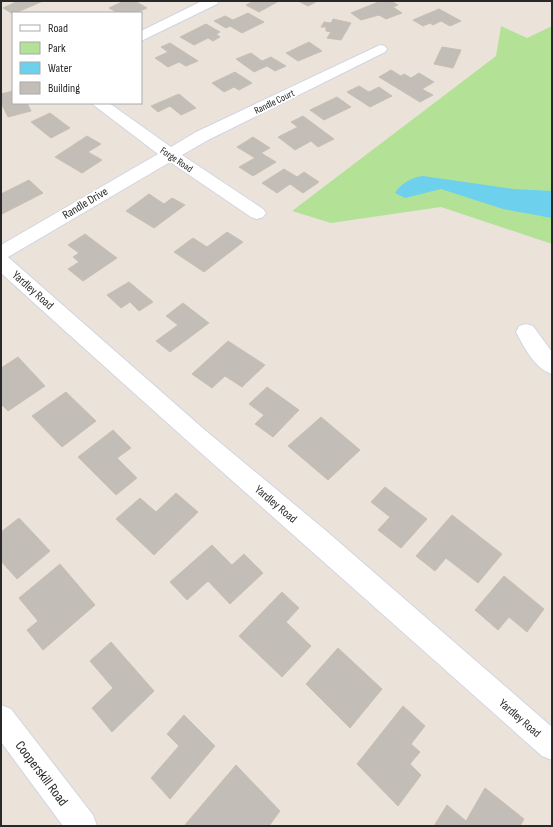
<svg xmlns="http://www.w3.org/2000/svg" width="553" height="827" font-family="'Sofia Sans Condensed',sans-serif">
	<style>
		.green { fill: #b3e297 }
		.water { fill: #6dd0ed }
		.building { fill: #c3bdb7; stroke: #c6bfb4 }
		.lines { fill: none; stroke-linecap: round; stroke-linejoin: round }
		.minor-casing { stroke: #d0d4e2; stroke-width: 2 }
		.minor { fill: #fff; fill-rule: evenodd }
		.labels { text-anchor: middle; stroke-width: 4; stroke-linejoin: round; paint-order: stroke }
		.far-street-label { font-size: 10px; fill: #292929; stroke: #fff }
		.street-label { font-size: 12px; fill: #292929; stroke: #fff }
		.near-street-label { font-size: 14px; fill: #292929; stroke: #fff }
	</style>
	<rect width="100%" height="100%" fill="#ebe3da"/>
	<path class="green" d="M501,26L527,38L552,26V244L441,207L331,223L292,211L496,56Z"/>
	<path class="water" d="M423,176L514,189L552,191V218L503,209L441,189L405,198L395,193C400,184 412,177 423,176Z"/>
	<g class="building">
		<path d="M18,1H43L13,14L3,8Z"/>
		<path d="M124,1H135L147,8L136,13H118L109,8Z"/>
		<path d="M254,1H279L259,12L246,5Z"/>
		<path d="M298,1H315L316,2L308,6Z"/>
		<path d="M381,1H391L398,5L393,7L402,13L386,19L379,15L361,20L351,13Z"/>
		<path d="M439,9L461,21L450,26L441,21L433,25L430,23L423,26L413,20Z"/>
		<path d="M248,13L264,22L242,33L230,26L226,28L214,21L225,16L233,20Z"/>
		<path d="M333,19L351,23L341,40L327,38L331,32L326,31V27H321L324,22L331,23Z"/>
		<path d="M206,24L220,32L216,34L220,37L213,41L208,38L194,45L180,37Z"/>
		<path d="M309,42L322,51L298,61L286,53Z"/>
		<path d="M170,43L198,61L186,66L179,62L168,67L155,58L168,52L161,47Z"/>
		<path d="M442,47L461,50L453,68L434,64Z"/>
		<path d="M251,53L262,61L271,57L286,66L275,71L267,66L254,72L236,59Z"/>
		<path d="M391,70L401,76L404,74L411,78L419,73L434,82L422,89L433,95L420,102L379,77Z"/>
		<path d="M235,72L252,83L239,90L234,87L224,92L212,83Z"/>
		<path d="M359,86L369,92L379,87L392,96L370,107L347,92Z"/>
		<path d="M13,91V103H27L31,111L8,117L1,103V94Z"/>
		<path d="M179,94L196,108L181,115L170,106L158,112L151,106Z"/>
		<path d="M337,97L351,107L324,120L310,110Z"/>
		<path d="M50,113L70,128L51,138L31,122Z"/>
		<path d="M303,116L334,139L318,147L311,141L295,150L278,137L298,127L291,122Z"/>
		<path d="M87,136L101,144L88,152L102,160L82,173L55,157Z"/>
		<path d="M253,137L270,148L261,153L276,162L253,176L239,167L255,158L237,147Z"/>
		<path d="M284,169L297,177L304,172L319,182L303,193L290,184L277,193L262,183Z"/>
		<path d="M29,180L43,193L2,214L1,194Z"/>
		<path d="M149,194L164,204L172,198L185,205L154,228L126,211Z"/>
		<path d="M227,232L243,242L204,272L174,252L193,238L207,247Z"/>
		<path d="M85,234L117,258L83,281L68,269L79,262L73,257L79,253L68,245Z"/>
		<path d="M129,282L153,302L139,311L130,302L121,308L107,295Z"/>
		<path d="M183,303L209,323L170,352L156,341L178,325L166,316Z"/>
		<path d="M228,341L265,365L242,387L225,376L212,388L192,374Z"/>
		<path d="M18,357L45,386L8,411L1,404V368Z"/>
		<path d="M267,387L299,410L273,437L255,424L264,415L249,404Z"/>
		<path d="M66,392L96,421L62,447L32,416Z"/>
		<path d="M321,417L360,450L328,480L288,446Z"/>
		<path d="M113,430L131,448L117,458L137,478L116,495L78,457Z"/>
		<path d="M385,487L427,519L401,548L378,530L390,517L371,502Z"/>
		<path d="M176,493L198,512L154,555L116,519L140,498L156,512Z"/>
		<path d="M452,515L502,554L478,583L446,558L435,571L416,556Z"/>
		<path d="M19,518L50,551L17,579L1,561V532Z"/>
		<path d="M212,545L232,565L244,554L263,573L230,604L208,581L187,600L170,582Z"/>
		<path d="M60,564L95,605L43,650L27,630L38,621L19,598Z"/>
		<path d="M504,576L544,609L527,632L509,617L498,630L475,610Z"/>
		<path d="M282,592L299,608L286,622L311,646L282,677L239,636Z"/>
		<path d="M111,642L154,691L112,732L92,708L113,688L90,661Z"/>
		<path d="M338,648L382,689L350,728L306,684Z"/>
		<path d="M403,706L425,726L411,744L420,752L410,764L421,775L398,806L357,764Z"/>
		<path d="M184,715L215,746L170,799L151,778L179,746L167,734Z"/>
		<path d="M236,765L280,811L269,826H223L221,824L219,826H184Z"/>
		<path d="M485,788L524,819L520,826H434L447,805L466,821Z"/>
	</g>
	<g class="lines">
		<g class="minor-casing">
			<g id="minor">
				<path d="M202,1H219L217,4L141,41V31Z"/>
				<path d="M380,45L385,46L387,49L385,52L208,140L182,155L263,209L266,213L263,217L257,219L251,217L170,162L8,257L206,431L324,529L552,727V760L542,756C362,595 180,436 1,273V245L158,154L91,103H109L171,147L196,132Z"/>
				<path d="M526,324L533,326L552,352V374C535,369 524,347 516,332L519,326Z"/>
				<path d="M1,705L11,709L93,815L97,826H63L1,742Z"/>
			</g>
		</g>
		<use href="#minor" class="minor"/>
	</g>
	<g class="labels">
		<g class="far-street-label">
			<text transform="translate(274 101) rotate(-26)" y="4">Randle Court</text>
			<text transform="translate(177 159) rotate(34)" y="4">Forge Road</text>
		</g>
		<g class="street-label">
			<text transform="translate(85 203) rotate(-31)" y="4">Randle Drive</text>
			<text transform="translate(33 290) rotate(42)" y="4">Yardley Road</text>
			<text transform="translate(276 504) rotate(40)" y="4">Yardley Road</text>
			<text transform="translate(520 718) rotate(41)" y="4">Yardley Road</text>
		</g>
		<g class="near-street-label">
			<text transform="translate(42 773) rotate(53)" y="5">Cooperskill Road</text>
		</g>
	</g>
	<rect width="553" height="827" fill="none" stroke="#292929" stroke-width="4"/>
	<rect x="12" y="12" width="130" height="92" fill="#ffffff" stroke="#a9a9a9"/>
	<rect x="20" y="25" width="20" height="6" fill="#ffffff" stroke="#a9a9a9"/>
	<text x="48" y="32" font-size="12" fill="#292929">Road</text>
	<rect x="20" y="42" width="20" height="12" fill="#b3e297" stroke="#a9a9a9"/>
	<text x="48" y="52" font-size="12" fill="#292929">Park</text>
	<rect x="20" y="62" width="20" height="12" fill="#6dd0ed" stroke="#a9a9a9"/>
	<text x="48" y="72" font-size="12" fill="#292929">Water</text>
	<rect x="20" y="82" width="20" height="12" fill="#c3bdb7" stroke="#a9a9a9"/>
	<text x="48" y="92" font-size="12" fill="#292929">Building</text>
</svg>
